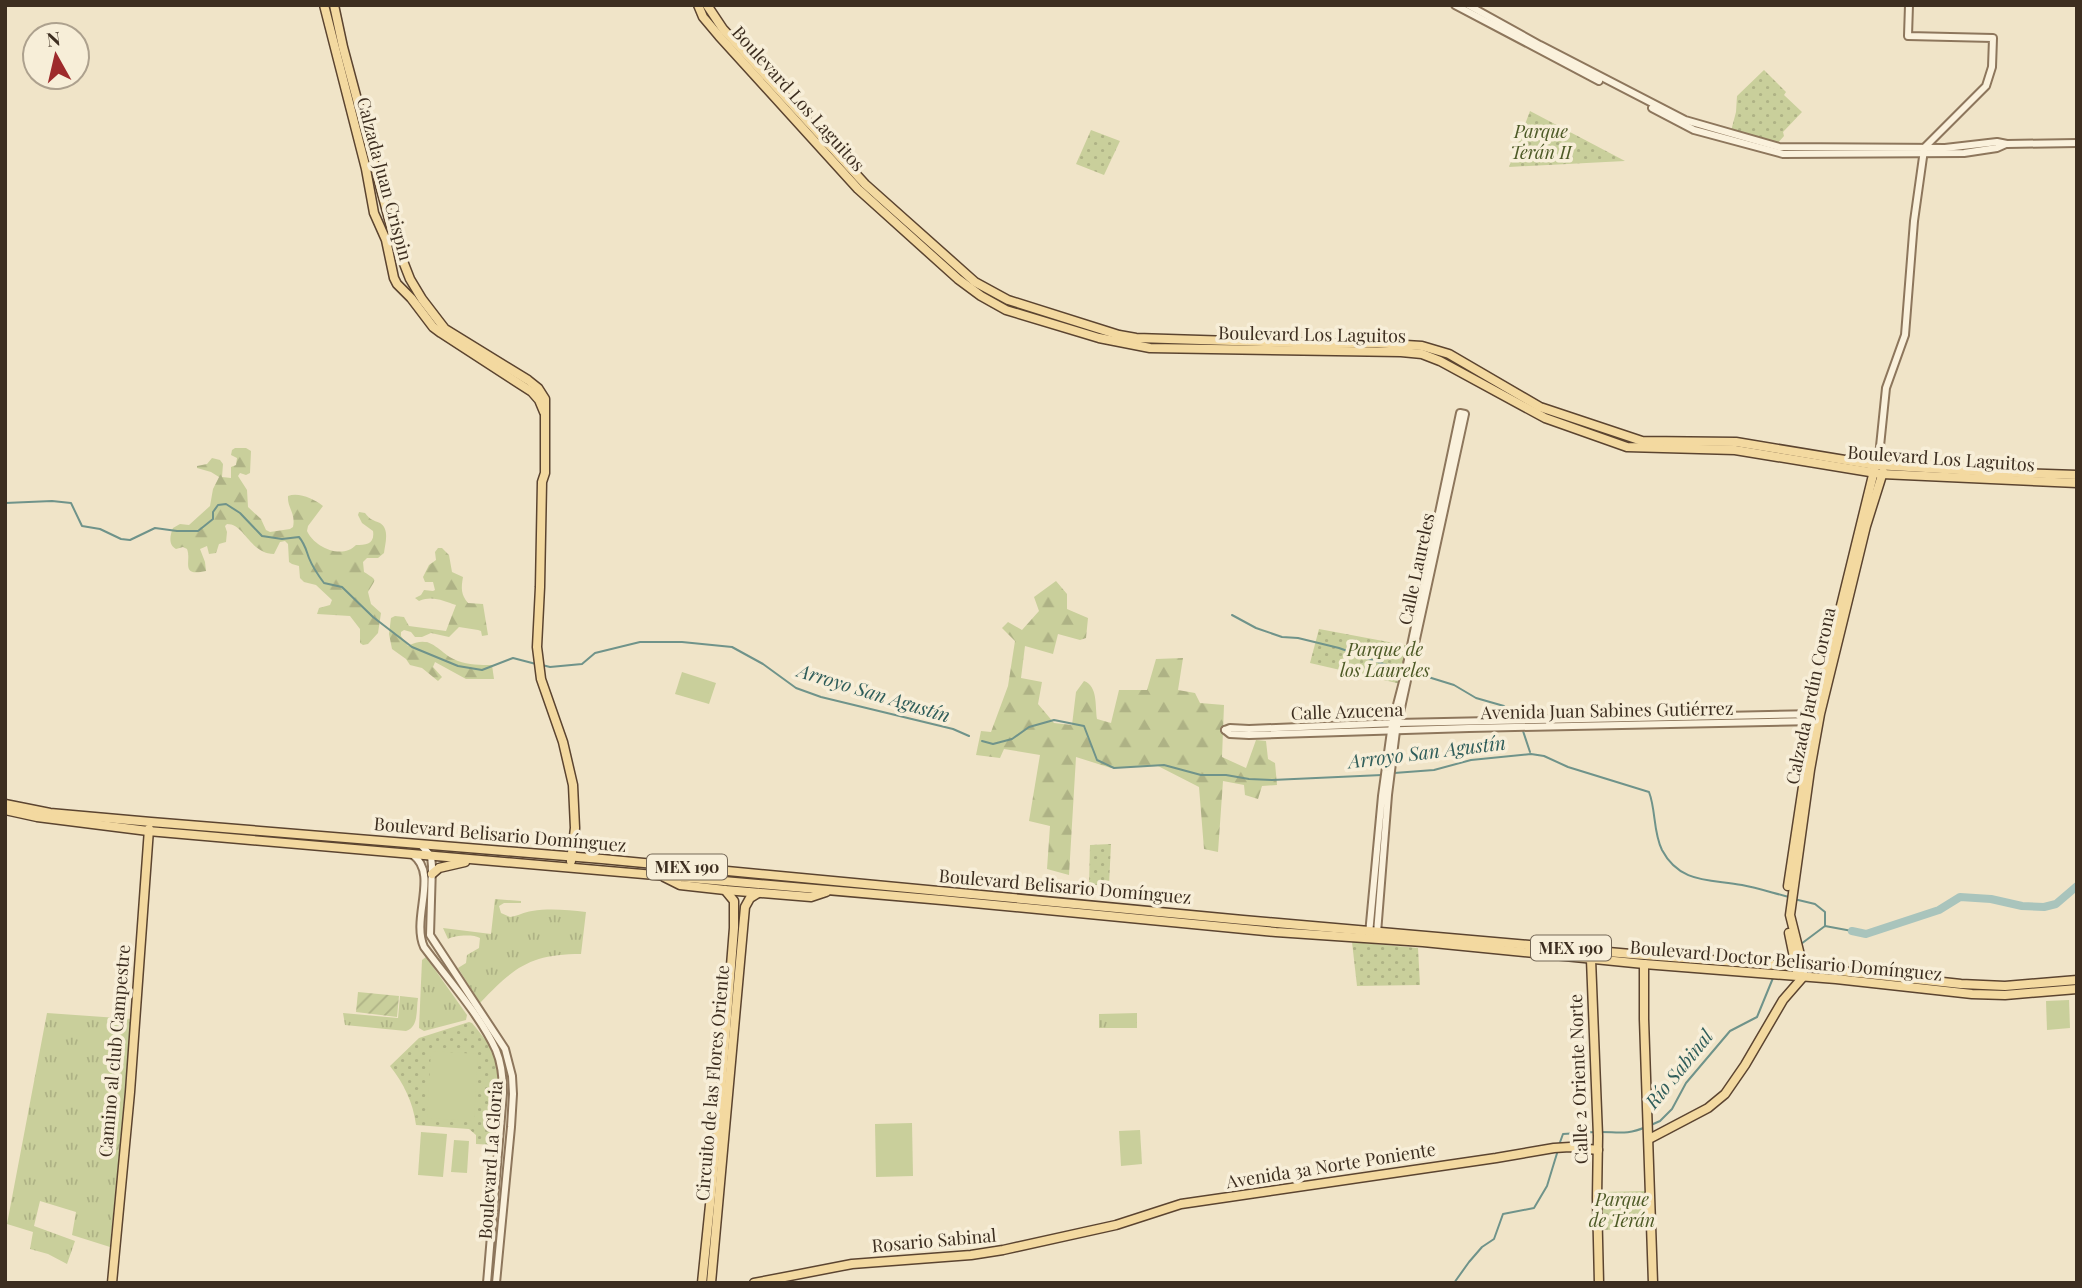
<svg xmlns="http://www.w3.org/2000/svg" width="2082" height="1288" font-family="'Playfair Display',serif">
	<style>
		.grass { fill: url(#grass-tufts) }
		.forest { fill: url(#forest-firs) }
		.park { fill: url(#park-dots) }
		.garden { fill: url(#garden-furrows) }
		.pitch { fill: #c9cf9b }
		.lines { fill: none; stroke-linecap: round; stroke-linejoin: round }
		.stream { stroke: #6f938a; stroke-width: 2 }
		.river { stroke: #a9c4bc; stroke-width: 8 }
		.minor-casing { stroke: #8d765c; stroke-width: 10 }
		.major-casing { stroke: #5b4430; stroke-width: 11 }
		.minor { stroke: #faf1dc; stroke-width: 6 }
		.major { stroke: #f3d9a0; stroke-width: 8 }
		.labels { text-anchor: middle; stroke-width: 7; stroke-linejoin: round; paint-order: stroke }
		.shield { fill: #f7eed8; stroke: #756857; stroke-width: 2 }
		.shield-label { font-size: 16px; font-weight: bold; fill: #3d2e20 }
		.street-label { font-size: 18px; fill: #3d2e20; stroke: #f7eed8 }
		.park-label { font-size: 18px; font-style: italic; fill: #4d5a26; stroke: #f7eed8 }
		.water-label { font-size: 19px; font-style: italic; fill: #2f5d5a; stroke: #f7eed8 }
	</style>
	<defs>
		<pattern id="grass-tufts" width="24" height="20" patternUnits="userSpaceOnUse" patternTransform="scale(1.75)"><rect width="24" height="20" fill="#c9cf9b"/><path d="M3 7l-1-3M5 7V3M7 7l1-3M15 17l-1-3M17 17v-4M19 17l1-3" fill="none" stroke="#aeb285"/></pattern>
		<pattern id="forest-firs" width="22" height="20" patternUnits="userSpaceOnUse" patternTransform="scale(1.75)"><rect width="22" height="20" fill="#c9cf9b"/><path d="M5 1l3.5 6h-7zM16 11l3.5 6h-7z" fill="#aeb285"/></pattern>
		<pattern id="park-dots" width="8" height="8" patternUnits="userSpaceOnUse" patternTransform="scale(1.75)"><rect width="8" height="8" fill="#c9cf9b"/><path d="M2 2h.1M6 6h.1" fill="none" stroke="#aeb285" stroke-width="1.8" stroke-linecap="round"/></pattern>
		<pattern id="garden-furrows" width="10" height="10" patternUnits="userSpaceOnUse" patternTransform="scale(1.75)"><rect width="10" height="10" fill="#c9cf9b"/><path d="M-1 1l2-2M0 10L10 0M9 11l2-2" fill="none" stroke="#aeb285"/></pattern>
	</defs>
	<rect width="100%" height="100%" fill="#f0e4c8"/>
	<g class="grass">
		<path d="M495,899L521,901V903H504L499,906L501,913L510,917C518,916 524,912 532,911C550,908 568,910 586,912L581,954C531,954 514,967 480,1003L458,968L466,963L467,955L479,948L480,938C474,934 454,935 448,939L443,928L491,934Z"/>
		<path d="M426,957L467,1015L466,1020L424,1031L419,1028L422,960Z"/>
		<path d="M400,996L418,998C416,1010 419,1027 406,1031L345,1025L343,1013L398,1018Z"/>
		<path d="M47,1013L132,1019L110,1247L72,1235L76,1212L40,1201L34,1226L75,1241L67,1264L48,1254L30,1249L33,1232L7,1224Z"/>
		<path d="M1137,1013V1028H1099V1014Z"/>
	</g>
	<g class="forest">
		<path d="M235,448H246L251,451L250,473L246,475L240,473L238,476L247,490L248,507L261,519L266,530L270,532L290,529L293,527C296,513 287,508 288,496C299,492 314,499 323,506L308,526L307,531C314,547 342,560 356,545C366,545 375,544 373,531L362,523L358,515L359,512L365,513C370,520 373,520 380,523C390,529 385,544 384,553L378,558H367L363,562L364,572C378,581 376,578 368,592L371,604L381,613L378,633L368,644L363,645L360,643V629L350,616L317,614L319,608L330,605L332,600L316,585L304,582L300,578L299,566L292,564L289,562L288,544L285,541L280,542L274,554C249,553 245,524 227,524L225,526L227,532L226,542L219,544L216,553L209,554L207,546L200,549L205,562L206,571C179,577 192,561 187,549L183,547L176,549C168,545 170,535 173,528L180,524L189,525L210,506L213,489L219,477L211,472L197,468V466L207,464L212,458L220,460L223,464L222,477L231,478V467L236,465L237,458L231,455L232,450Z"/>
		<path d="M438,548H442L449,555L452,572L463,577C461,588 461,595 468,603L483,604L488,635L482,636L481,631L478,630L459,627L449,637L431,633L422,637H415L411,632L404,630L401,632V636L408,646C433,633 438,654 458,661C468,665 481,665 492,665L494,679H466L435,662L433,667L442,677L438,681L422,668L410,665L406,659L392,649L389,634L391,618L395,616L404,617L409,626L446,631L456,605C443,601 433,595 419,601L415,598L421,595L424,590L433,591L435,590L433,582H425L423,577L429,565L436,560L435,552Z"/>
		<path d="M1056,581L1067,594V609L1088,618L1086,638L1080,640L1058,634L1053,654L1025,646L1021,678L1042,682L1038,704L1054,723L1072,725L1076,692L1084,681C1098,686 1095,706 1097,719L1111,723L1119,690H1147L1156,659L1183,658L1178,690L1195,693L1200,703L1224,705L1222,757L1246,768L1256,740L1266,741L1268,759L1275,763L1277,785L1262,786L1258,799L1245,795L1244,785L1223,781L1218,852L1204,849L1199,787L1158,766L1111,768L1076,757L1069,875L1047,869L1050,826L1029,821L1040,755L1004,749L1000,758L976,755L981,731L991,732L1008,686L1015,641L1002,628L1008,622L1022,630L1039,611L1034,597Z"/>
	</g>
	<g class="park">
		<path d="M1764,70L1786,92L1784,95L1802,112L1783,132L1784,136L1777,144L1731,131L1736,112L1737,96Z"/>
		<path d="M1530,111L1625,161L1509,167Z"/>
		<path d="M1091,130L1120,141L1104,175L1076,164Z"/>
		<path d="M1319,629L1410,646L1401,684L1310,663Z"/>
		<path d="M1111,844L1109,885H1089L1090,845Z"/>
		<path d="M1352,942L1418,948L1420,985L1357,986Z"/>
		<path d="M469,1022L472,1023C480,1033 490,1044 494,1056C504,1085 498,1115 495,1145L476,1144V1135L469,1129L416,1125C413,1102 404,1084 390,1066L419,1038Z"/>
		<path d="M1645,1191V1229L1600,1230V1192Z"/>
	</g>
	<path class="garden" d="M358,992L399,996L397,1017L356,1012Z"/>
	<g class="pitch">
		<path d="M682,672L716,683L709,704L675,694Z"/>
		<path d="M2069,1000L2070,1028L2047,1030L2046,1001Z"/>
		<path d="M431,1051L478,1054L474,1121L427,1118Z"/>
		<path d="M912,1123L913,1176L876,1177L875,1124Z"/>
		<path d="M1140,1130L1142,1164L1121,1166L1119,1131Z"/>
		<path d="M421,1132L447,1134L443,1177L418,1175Z"/>
		<path d="M454,1140L469,1141L467,1173L451,1172Z"/>
	</g>
	<g class="lines">
		<g class="stream">
			<path d="M5,503L52,501L71,503L82,526L100,529L121,539L130,540L155,528L177,531H198L213,519V512L218,505L226,504L240,513L262,536L282,539L299,537C305,544 306,550 309,558C313,568 318,575 324,583L342,587L373,617L412,647L458,666L482,670L513,658L536,664"/>
			<path d="M1232,615L1256,628L1282,637L1298,638L1339,648L1403,671"/>
			<path d="M542,665L550,667L582,664L595,653L640,642H682L732,647L763,664L796,688L821,697L953,729L969,736"/>
			<path d="M1412,672L1454,685L1476,698L1504,706L1514,717"/>
			<path d="M1523,731L1530,752"/>
			<path d="M982,741L993,744L1012,739L1029,727L1054,720L1084,726L1097,760L1114,768L1164,765L1201,775H1226L1249,779L1272,780L1382,775"/>
			<path d="M1394,773L1434,770L1471,760L1531,754L1544,756L1568,767L1649,792C1656,810 1653,832 1662,850C1680,884 1710,879 1742,885C1758,888 1773,893 1789,897"/>
			<path d="M1794,899L1815,904L1825,912V926"/>
			<path d="M1801,944L1825,926L1852,931"/>
			<path d="M1651,1125L1660,1121L1672,1109L1686,1083L1730,1031L1757,1017L1773,978"/>
			<path d="M1600,1132C1619,1132 1627,1135 1646,1127"/>
			<path d="M1559,1145L1563,1134L1595,1132"/>
			<path d="M1454,1283L1469,1262L1482,1247L1494,1239L1503,1214L1534,1208L1547,1186L1558,1150"/>
		</g>
		<path class="river" d="M1852,931L1866,934L1939,910L1960,897L1991,899L2022,906L2044,907L2056,904L2077,886"/>
		<g class="minor-casing">
			<g id="minor">
				<path d="M1455,5L1599,81"/>
				<path d="M1468,5L1540,45L1685,120L1779,147L1945,148L1997,142L2007,144L2077,143"/>
				<path d="M1909,5L1908,36L1993,38L1992,67L1986,86L1924,148"/>
				<path d="M1652,108L1694,130L1783,154L1964,153L1997,148L2006,144"/>
				<path d="M1875,465L1879,456L1886,388L1905,335L1914,221L1924,150"/>
				<path d="M1225,730L1230,728L1249,729L1397,723L1818,714"/>
				<path d="M1225,730L1230,734L1249,735L1469,728L1817,721"/>
				<path d="M421,845L431,856L432,866L430,935L505,1049L512,1076L513,1094L511,1127L496,1283"/>
				<path d="M413,855C439,874 411,918 424,947C447,978 480,1015 496,1050C502,1064 503,1078 503,1093L487,1283"/>
				<path d="M1369,934L1382,796L1392,724L1405,674L1460,413L1465,414L1396,731L1388,795L1377,933"/>
			</g>
		</g>
		<g class="major-casing">
			<g id="major">
				<path d="M324,5L366,169L374,213L386,240L394,278L397,284L411,298L433,327L441,333L532,392L539,400L544,412"/>
				<path d="M334,5L343,47L394,238L410,279L422,299L445,329L528,380L538,388L545,399V473L542,482L540,587L537,647L541,679L563,742L573,785L575,828L571,861"/>
				<path d="M698,5L703,17L719,36L858,189L958,279L981,296L1006,310L1099,338L1150,348L1401,352L1422,354L1440,361L1545,418L1627,447L1735,450L1882,474L2077,483"/>
				<path d="M707,5L723,29L865,184L975,282L1008,300L1119,335L1136,338L1327,344L1373,343L1422,346L1449,354L1540,407L1642,441L1736,442L1875,465L1993,472L2077,475"/>
				<path d="M5,804L50,813L151,822L602,859L1243,920L1631,954L1803,967L1961,984L2005,986L2077,980"/>
				<path d="M5,810L37,817L148,831L942,900L1276,932L1423,942L1644,964L1836,979L1972,994L2005,995L2077,989"/>
				<path d="M432,874L439,868L465,862"/>
				<path d="M664,877L680,885L725,890L811,897L826,892"/>
				<path d="M1788,886L1813,720L1874,471"/>
				<path d="M1789,933L1797,972"/>
				<path d="M1591,959L1598,1136L1597,1198L1599,1283"/>
				<path d="M1644,964V1019L1653,1283"/>
				<path d="M1651,1138L1708,1108L1725,1094L1745,1065L1783,1000L1803,977V967L1790,915L1810,770L1820,714L1848,600L1866,526L1883,472"/>
				<path d="M112,1283L130,1092L149,829"/>
				<path d="M702,1283L719,1117L734,928V901L725,890"/>
				<path d="M711,1283L745,907L750,898L758,893"/>
				<path d="M754,1283L852,1264L971,1255L1003,1250L1116,1225L1181,1204L1496,1158L1554,1148L1570,1147L1598,1150"/>
			</g>
		</g>
		<use href="#minor" class="minor"/>
		<use href="#major" class="major"/>
	</g>
	<g class="labels">
		<g class="shield">
			<rect x="647" y="854.5" width="80" height="25" rx="5"/>
			<rect x="1531" y="935.5" width="80" height="25" rx="5"/>
		</g>
		<g class="shield-label">
			<text x="687" y="873">MEX 190</text>
			<text x="1571" y="954">MEX 190</text>
		</g>
		<g class="street-label">
			<text transform="translate(798 99) rotate(48)" y="6">Boulevard Los Laguitos</text>
			<text transform="translate(384 179) rotate(75)" y="6">Calzada Juan Crispin</text>
			<text transform="translate(1312 335) rotate(1)" y="6">Boulevard Los Laguitos</text>
			<text transform="translate(1941 459) rotate(4)" y="6">Boulevard Los Laguitos</text>
			<text transform="translate(1417 569) rotate(-78)" y="6">Calle Laureles</text>
			<text transform="translate(1811 696) rotate(-78)" y="6">Calzada Jardín Corona</text>
			<text transform="translate(1607 711) rotate(-1)" y="6">Avenida Juan Sabines Gutiérrez</text>
			<text transform="translate(1347 712) rotate(-2)" y="6">Calle Azucena</text>
			<text transform="translate(500 835) rotate(5)" y="6">Boulevard Belisario Domínguez</text>
			<text transform="translate(1065 887) rotate(5)" y="6">Boulevard Belisario Domínguez</text>
			<text transform="translate(1786 961) rotate(5)" y="6">Boulevard Doctor Belisario Domínguez</text>
			<text transform="translate(115 1051) rotate(-85)" y="6">Camino al club Campestre</text>
			<text transform="translate(1579 1079) rotate(-92)" y="6">Calle 2 Oriente Norte</text>
			<text transform="translate(713 1083) rotate(-85)" y="6">Circuito de las Flores Oriente</text>
			<text transform="translate(491 1160) rotate(-86)" y="6">Boulevard La Gloria</text>
			<text transform="translate(1331 1166) rotate(-9)" y="6">Avenida 3a Norte Poniente</text>
			<text transform="translate(934 1241) rotate(-5)" y="6">Rosario Sabinal</text>
		</g>
		<g class="park-label">
			<text x="1541" y="138">Parque<tspan x="1541" dy="21">Terán II</tspan></text>
			<text x="1385" y="656">Parque de<tspan x="1385" dy="21">los Laureles</tspan></text>
			<text x="1622" y="1206">Parque<tspan x="1622" dy="21">de Terán</tspan></text>
		</g>
		<g class="water-label">
			<text transform="translate(874 693) rotate(17)" y="7">Arroyo San Agustín</text>
			<text transform="translate(1427 752) rotate(-7)" y="7">Arroyo San Agustín</text>
			<text transform="translate(1679 1069) rotate(-51)" y="7">Río Sabinal</text>
		</g>
	</g>
	<rect width="2082" height="1288" fill="none" stroke="#3d2e20" stroke-width="14"/>
	<g transform="translate(56 56) rotate(352)"><circle r="33" fill="#f7eed8" stroke="#ada18e" stroke-width="2"/>
	<path d="M0-5L12 26L0 18L-12 26Z" fill="#9e2a2b"/>
	<text y="-10" font-size="19" font-weight="bold" text-anchor="middle" fill="#3d2e20">N</text>
	</g>
</svg>
